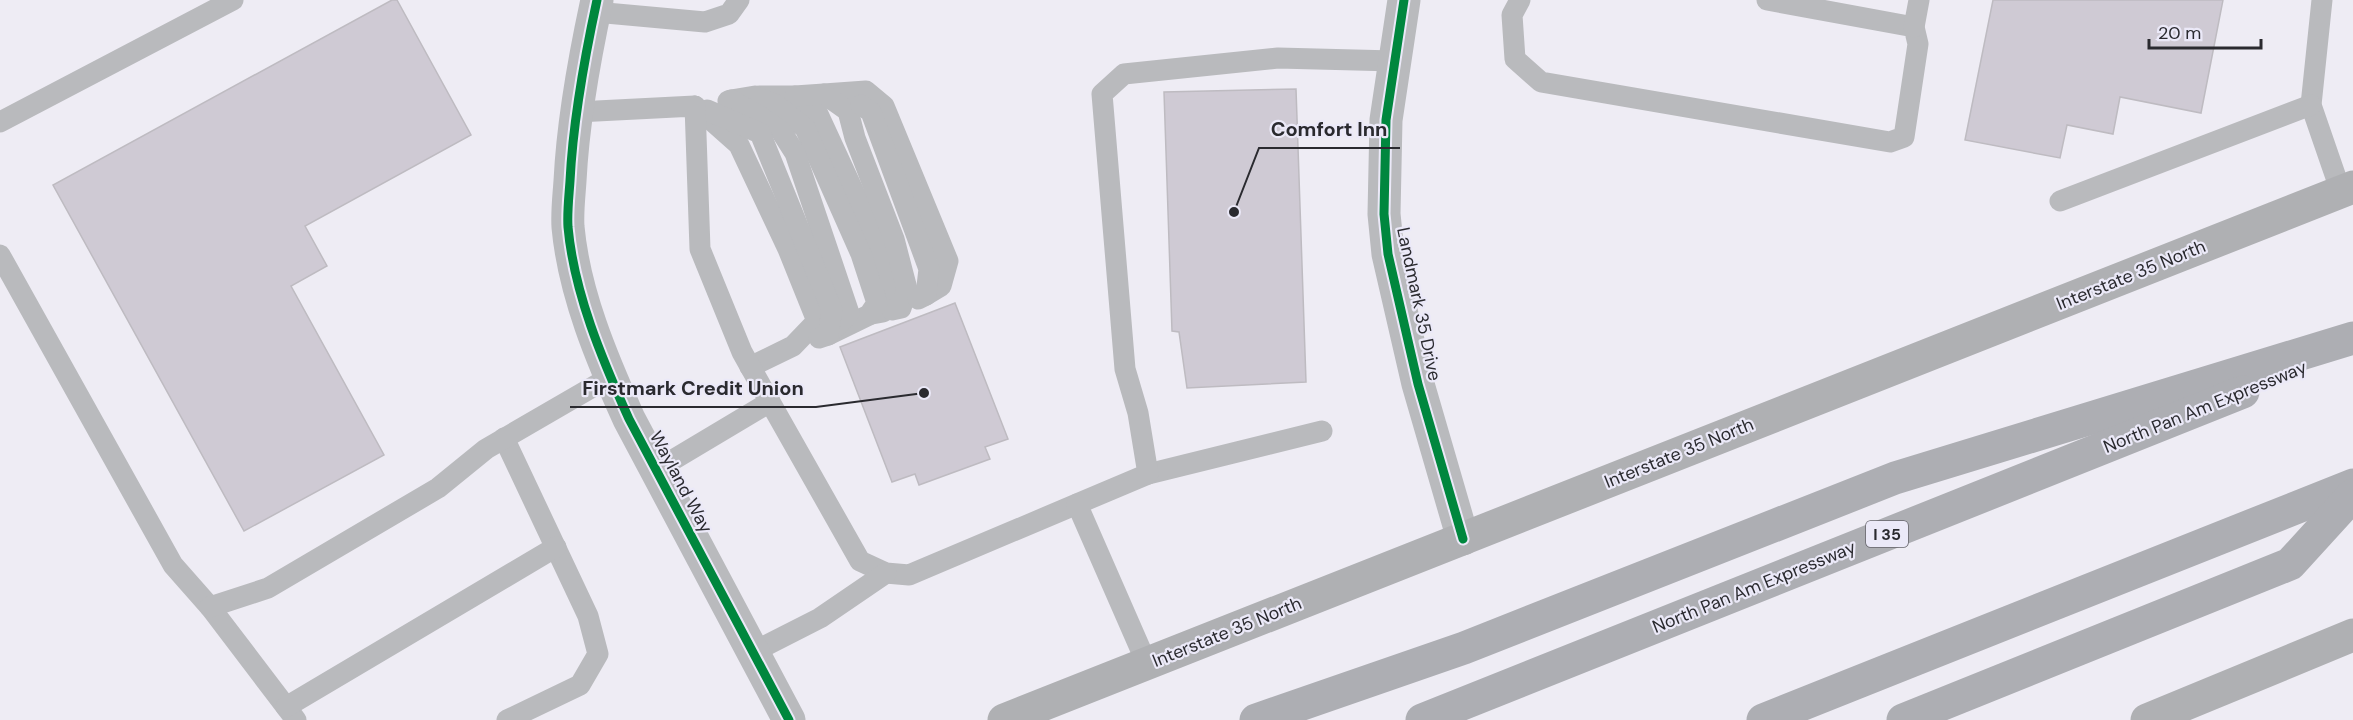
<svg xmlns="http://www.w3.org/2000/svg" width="2353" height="720" font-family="'DM Sans',sans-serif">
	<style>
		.building { fill: #cfcad4; stroke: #bebbc1; stroke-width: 1.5 }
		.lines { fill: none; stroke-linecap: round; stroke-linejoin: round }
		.service { stroke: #b9babd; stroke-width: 21 }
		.minor { stroke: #b9babd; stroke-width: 33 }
		.secondary { stroke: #afb0b3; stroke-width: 33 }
		.motorway { stroke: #adaeb3; stroke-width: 33 }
		.cycleway-casing { stroke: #ebe9f8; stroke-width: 13 }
		.cycleway { stroke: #00873e; stroke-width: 9 }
		.labels { text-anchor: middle; stroke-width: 4.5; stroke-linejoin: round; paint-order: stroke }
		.shield { fill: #ebe9f8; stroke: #64636b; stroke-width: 1.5 }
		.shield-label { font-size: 16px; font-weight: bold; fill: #2a2a2f }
		.street-label { font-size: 18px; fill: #2a2a2f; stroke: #ebe9f8 }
		.leader { fill: none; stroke: #2a2a2f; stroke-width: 2 }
		.callout-dot { fill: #2a2a2f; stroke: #ebe9f8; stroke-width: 2 }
		.callout-label { font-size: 20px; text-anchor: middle; font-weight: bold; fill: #2a2a2f; stroke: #ebe9f8; stroke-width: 4.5; stroke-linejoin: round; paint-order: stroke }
	</style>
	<rect width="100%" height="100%" fill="#eeecf4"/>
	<g class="building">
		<path d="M392,0H397L471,135L305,226L327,266L291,286L384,455L244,531L53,185Z"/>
		<path d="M1993,0H2223L2201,113L2120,97L2113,134L2067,125L2060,158L1965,140Z"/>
		<path d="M1296,89L1306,382L1187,388L1179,332L1172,331L1164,92Z"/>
		<path d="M955,303L1008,439L985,447L990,459L919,485L915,474L892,482L840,347Z"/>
	</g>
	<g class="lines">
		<g class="service">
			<path d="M1520,0L1512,15L1515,59L1541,82L1890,142L1904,137L1918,44L1914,27L1767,0"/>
			<path d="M2322,0L2311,105L2341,192"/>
			<path d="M595,12L705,22L729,14L739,0"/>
			<path d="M1914,27L1919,0"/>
			<path d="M824,94L866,91L884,106L948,261L941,286L926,295"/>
			<path d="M759,96H795L817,112L865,216L893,294L883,312L872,314"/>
			<path d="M795,96L824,94L848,111L855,138L894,239L907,289L901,308L892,310"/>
			<path d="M731,100L755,96L776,105L805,128L861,254L877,303L869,315L828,335"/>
			<path d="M728,101L731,100L761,117L781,131L795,153L849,313L833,330"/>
			<path d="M861,105L871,112L929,269L926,295L918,299"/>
			<path d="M695,106L739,145L788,249L817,321L793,346L750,367"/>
			<path d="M707,110L760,133L832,310L828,335L819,338"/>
			<path d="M577,112L695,106L700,249L742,352L770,402"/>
			<path d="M0,122L233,0"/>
			<path d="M2060,201L2311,105"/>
			<path d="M0,255L173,565L210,607L296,720"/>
			<path d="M504,438L588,616L598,654L580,685L507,720"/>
			<path d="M656,470L770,402L860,561L886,573L909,575L1077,504"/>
			<path d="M1148,474L1322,431"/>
			<path d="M210,607L268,588L438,488L486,449L610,377"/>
			<path d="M753,652L820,618L886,573"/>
			<path d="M1147,664L1077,504L1148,474L1138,413L1125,369L1102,94L1124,74L1278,58L1394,61"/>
			<path d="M286,707L556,547"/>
		</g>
		<g class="minor">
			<path d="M597,0C584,60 573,120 570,181C569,196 567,212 568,227C574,293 602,359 629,419L789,720"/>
			<path d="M1404,0L1386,120L1384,214L1388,254L1418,384L1463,539"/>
		</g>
		<g class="secondary">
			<path d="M1004,720L2353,187"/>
			<path d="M2147,720L2353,635"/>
		</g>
		<g class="motorway">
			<path d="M1256,720L1464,648L1895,478L2353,338"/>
			<path d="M1422,720L2243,392"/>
			<path d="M1763,720L2353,485"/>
			<path d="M1903,720L2290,564L2353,495"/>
		</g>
		<g class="cycleway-casing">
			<g id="cycleway">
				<path d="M597,0C584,60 573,120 570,181C569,196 567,212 568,227C574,293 602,359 629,419L789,720"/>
				<path d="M1404,0L1386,120L1384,214L1388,254L1418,384L1463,539"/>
			</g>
		</g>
		<use href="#cycleway" class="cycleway"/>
	</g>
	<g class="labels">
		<rect class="shield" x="1866" y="521" width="42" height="26" rx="4.5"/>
		<g class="shield-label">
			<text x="1887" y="540">I 35</text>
		</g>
		<g class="street-label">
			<text transform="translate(2131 275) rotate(-22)" y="6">Interstate 35 North</text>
			<text transform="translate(1419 304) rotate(78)" y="6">Landmark 35 Drive</text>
			<text transform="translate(2205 407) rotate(-22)" y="6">North Pan Am Expressway</text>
			<text transform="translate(1679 453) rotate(-22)" y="6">Interstate 35 North</text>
			<text transform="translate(681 482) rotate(62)" y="6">Wayland Way</text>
			<text transform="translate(1754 587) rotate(-22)" y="6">North Pan Am Expressway</text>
			<text transform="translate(1227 632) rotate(-22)" y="6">Interstate 35 North</text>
		</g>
	</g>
	<path class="leader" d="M1234 212L1259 148H1400M924 393L816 407H570"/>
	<g class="callout-dot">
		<circle cx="1234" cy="212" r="6"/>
		<circle cx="924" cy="393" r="6"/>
	</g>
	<g class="callout-label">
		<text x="1329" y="136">Comfort Inn</text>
		<text x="693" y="395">Firstmark Credit Union</text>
	</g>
	<path d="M2149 39v9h112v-9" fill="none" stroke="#2a2a2f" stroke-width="3"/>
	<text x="2158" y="39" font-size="18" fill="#2a2a2f" stroke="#ebe9f8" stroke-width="4.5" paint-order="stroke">20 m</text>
</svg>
